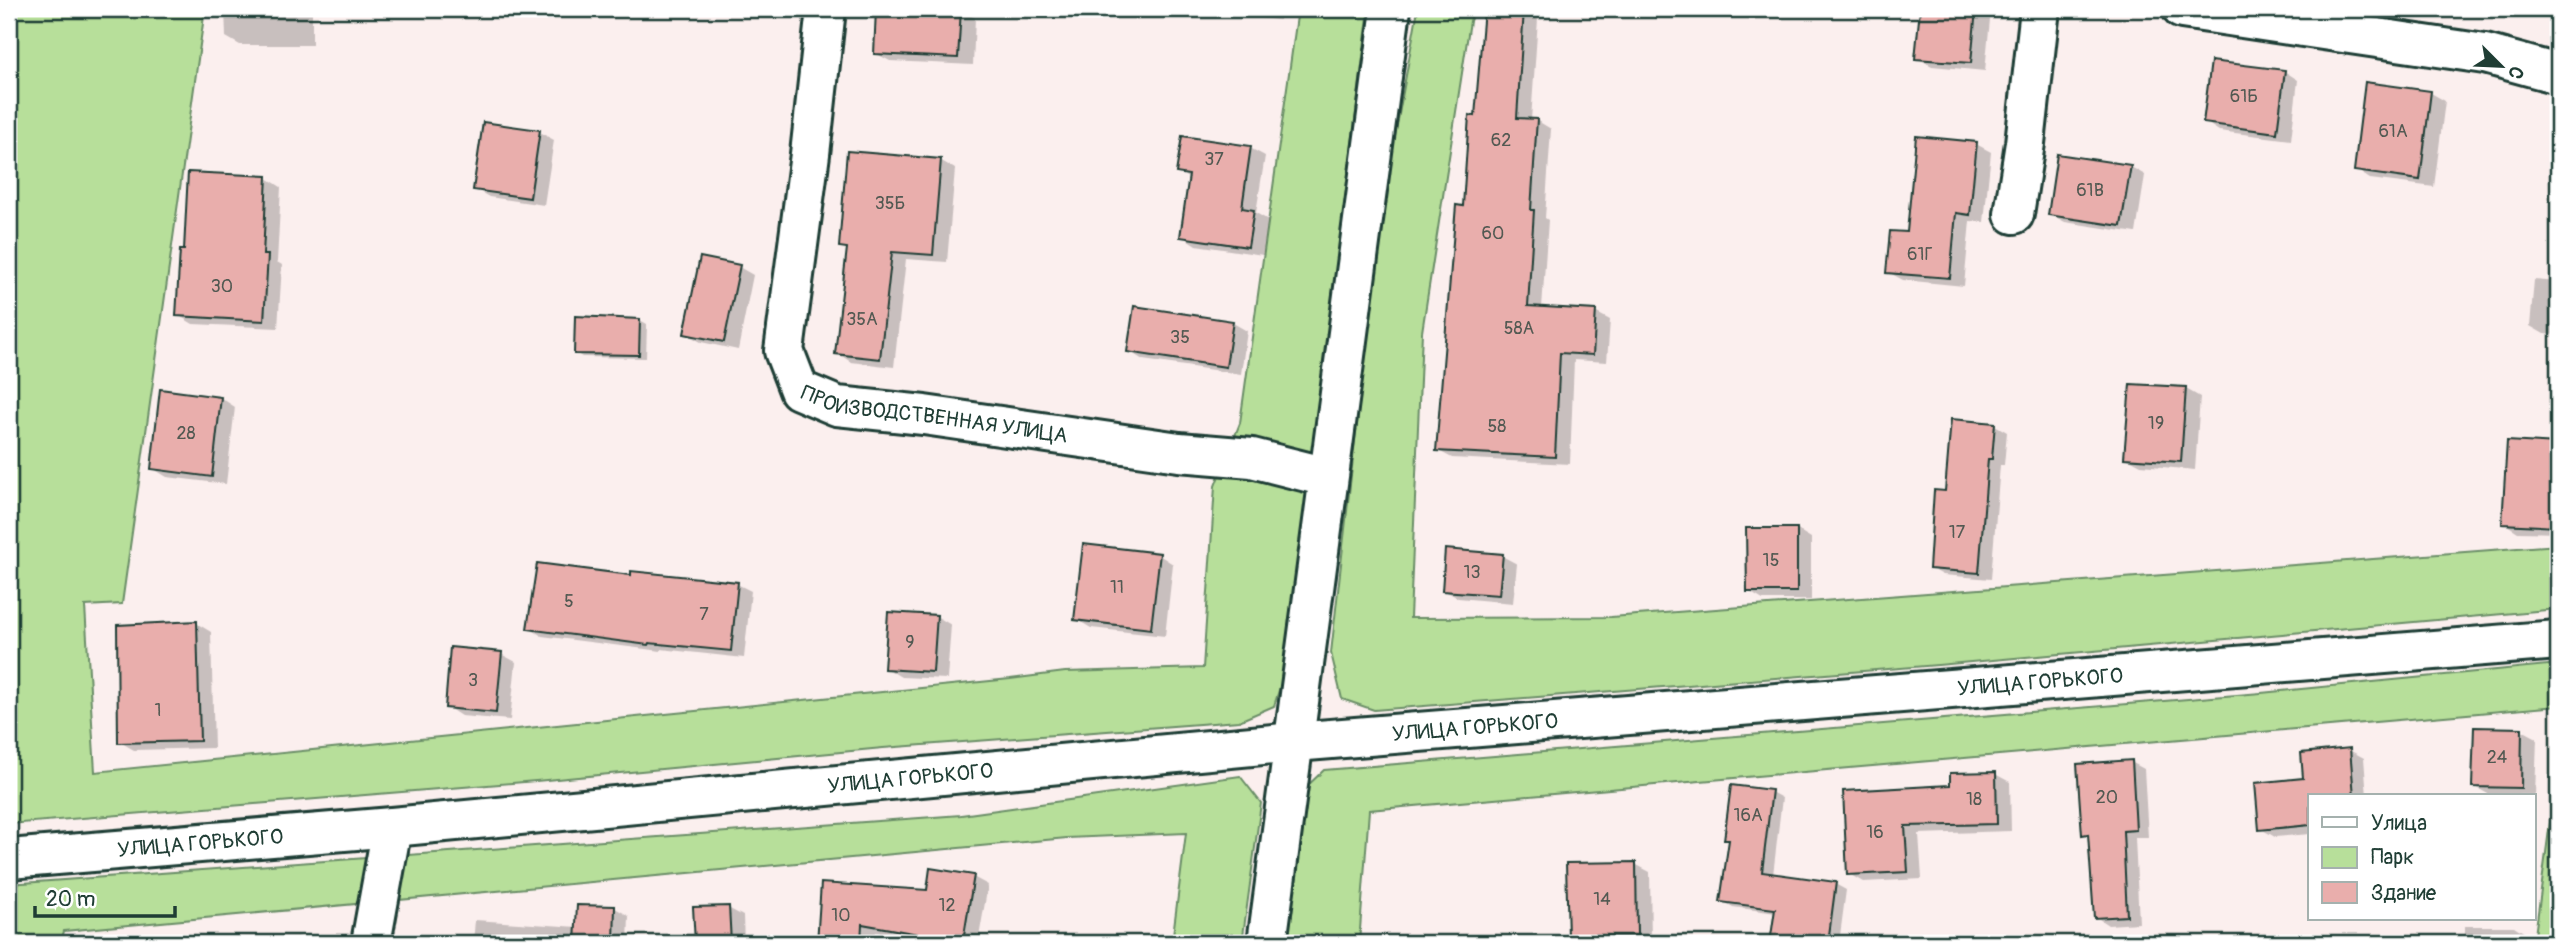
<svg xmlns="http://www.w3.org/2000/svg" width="2567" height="952" font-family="Pangolin,sans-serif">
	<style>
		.green { fill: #b7df9a; stroke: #6b8e67; stroke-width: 2 }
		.shadow { fill: #0003 }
		.building { fill: #e9aeac; stroke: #1f3d34; stroke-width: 2 }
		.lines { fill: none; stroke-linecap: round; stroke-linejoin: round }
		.minor-casing { stroke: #1f3d34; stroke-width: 44 }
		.minor { stroke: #fff; stroke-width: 38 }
		.labels { text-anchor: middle; stroke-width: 6; stroke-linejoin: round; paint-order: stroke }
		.number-label { font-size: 18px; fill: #525952 }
		.street-label { font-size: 21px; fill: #1f3d34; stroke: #fff }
	</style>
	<rect width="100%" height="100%" fill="#fbefee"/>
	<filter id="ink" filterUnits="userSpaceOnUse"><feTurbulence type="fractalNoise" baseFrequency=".0143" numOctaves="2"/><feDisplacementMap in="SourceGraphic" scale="14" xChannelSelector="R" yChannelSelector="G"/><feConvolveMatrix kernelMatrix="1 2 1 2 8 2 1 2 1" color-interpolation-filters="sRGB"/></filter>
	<g filter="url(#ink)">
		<g class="green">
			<path d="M9,9H205L122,604L85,606L95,772L1010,679L1065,672L1203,668L1215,486L1240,423L1298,9H1369L1286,668L1274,706L1239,721L883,748L536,781L9,824Z"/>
			<path d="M1418,9H1474L1470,21L1422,332L1410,618L1611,617L2558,545V609L1938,665L1374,710L1342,699L1331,653L1380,219Z"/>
			<path d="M2558,664V706L1369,810L1359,943H1286L1304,789L1324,770L2261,693Z"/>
			<path d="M2558,762V943H2534Z"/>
			<path d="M1240,776L1261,803L1242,943H1172L1186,833L1067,838L64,931L61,943H9V884L961,815Z"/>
		</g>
		<g class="shadow">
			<path d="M225,9H312V45H240L226,37Z"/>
			<path d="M878,9L961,10L975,18L973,65L890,61L875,53Z"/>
			<path d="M1221,9H1281L1279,20L1231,15Z"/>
			<path d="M1485,9L1524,11L1538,19L1531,120H1536L1551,129L1545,218L1548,220L1542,308L1595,312L1610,320L1607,362L1574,360L1570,464L1452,458L1437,450L1476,117Z"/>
			<path d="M1921,9H1991L1985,71L1932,66L1917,58Z"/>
			<path d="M2284,71L2298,80L2291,140L2219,131L2205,122Z"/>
			<path d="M2431,93L2445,101L2434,187L2370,179L2356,170Z"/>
			<path d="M539,132L554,140L544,205L489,197L475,189Z"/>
			<path d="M1976,144L1991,152L1984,222L1970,221L1964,286L1903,280L1888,272L1908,234Z"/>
			<path d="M1250,148L1265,156L1256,213L1268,220L1263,255L1196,245L1182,236L1190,179L1178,172Z"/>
			<path d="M2059,156L2131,167L2145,175L2136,233L2065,222L2050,214Z"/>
			<path d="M940,160L955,169L947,262L906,259L894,367L851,362L837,353L849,251L840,246Z"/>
			<path d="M190,174L267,178L281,187L277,262L282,265L278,328L193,324L178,315L186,252Z"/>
			<path d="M739,267L753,275L738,350L701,342L686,334Z"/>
			<path d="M2534,280L2558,282V335L2544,334L2530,326Z"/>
			<path d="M640,320L647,324L646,358L582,357L575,353Z"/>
			<path d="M1233,323L1247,331L1241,374L1143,360L1129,351Z"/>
			<path d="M2132,385L2186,389L2200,397L2195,470L2141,465L2126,457Z"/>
			<path d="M221,398L235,407L226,484L167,477L152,468Z"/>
			<path d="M1953,420L1995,425L2007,432L2004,465H2000L1991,579L1943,575L1930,568L1946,493Z"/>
			<path d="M2508,443L2558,446V533L2518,532L2504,523Z"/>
			<path d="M1796,529L1811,538V600H1763L1748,591Z"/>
			<path d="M1159,555L1173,564L1165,636L1091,628L1076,619Z"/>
			<path d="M1502,556L1517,564L1513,603L1458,598L1444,590Z"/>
			<path d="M632,577L737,584L751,591L744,658L661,649V651L542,636L529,628Z"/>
			<path d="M936,616L951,625L947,679L901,677L886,668Z"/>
			<path d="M196,623L211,632L214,748L134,750L120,742Z"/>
			<path d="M501,654L516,662L510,720L461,716L447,707Z"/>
			<path d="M2475,729L2522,730L2537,738L2535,795L2488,794L2474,786Z"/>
			<path d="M2349,750L2364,758L2367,796H2310V834L2275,837L2261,829L2305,780Z"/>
			<path d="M2131,762L2144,769L2148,837L2135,838L2139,923L2108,925L2096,917L2090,837L2084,834Z"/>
			<path d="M1995,774L2010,782L2011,831L1919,834L1922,879L1863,882L1849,874L1844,793L1952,787Z"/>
			<path d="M1771,792L1782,798L1773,875L1835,884L1846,890L1839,943H1772L1776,913L1733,907L1722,901L1730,841L1726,839Z"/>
			<path d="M1635,864L1650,872L1651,943H1582L1569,936Z"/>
			<path d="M973,877L988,885L978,943H942L876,932L875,943H819L822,885L928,892Z"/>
			<path d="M615,908L629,916L628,943H473L475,920L578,927Z"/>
			<path d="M728,908L743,916L744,943H697L695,909Z"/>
			<path d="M2465,926H2514L2528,935V943H2465Z"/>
			<path d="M298,936L310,943H242V937Z"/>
		</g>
		<g class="building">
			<path d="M876,9H961L958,58L874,54Z"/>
			<path d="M1484,9H1524L1517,118L1537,119L1531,210H1534L1528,306L1596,310L1593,355L1560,353L1555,457L1436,451L1456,205L1463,206L1469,115L1475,116Z"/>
			<path d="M1920,9H1976L1971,63L1915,59Z"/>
			<path d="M2211,61L2285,70L2277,133L2203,123Z"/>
			<path d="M2365,82L2431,91L2420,180L2354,171Z"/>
			<path d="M483,122L540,130L530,198L473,190Z"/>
			<path d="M1182,136L1251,146L1242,208L1254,210L1248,247L1180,237L1189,175L1176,173Z"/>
			<path d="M1916,136L1977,142L1970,215L1956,213L1950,278L1886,273L1890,231L1907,232Z"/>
			<path d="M847,151L941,159L933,255L892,252L880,359L835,354L847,248L839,247Z"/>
			<path d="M2057,154L2131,165L2121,226L2048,215Z"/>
			<path d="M188,172L267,176L263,255H268L264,321L176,316L180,250H184Z"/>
			<path d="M700,257L740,265L724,342L684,334Z"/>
			<path d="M1134,306L1233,321L1226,367L1127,352Z"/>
			<path d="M575,316L640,319L639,355L574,354Z"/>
			<path d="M2130,384L2186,387L2181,462L2124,458Z"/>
			<path d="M160,389L221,397L212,477L151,469Z"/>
			<path d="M1951,419L1995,423L1992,459H1988L1979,573L1929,569L1934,490L1945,491Z"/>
			<path d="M2507,441L2558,444L2557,527L2502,524Z"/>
			<path d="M1746,528H1797V592H1747Z"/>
			<path d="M1083,544L1160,553L1151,629L1074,620Z"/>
			<path d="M1445,549L1503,554L1499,595L1442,591Z"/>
			<path d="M537,563L631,575V571L738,582L731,651L649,643L648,645L527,629Z"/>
			<path d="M888,612L937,615L933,672L884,669Z"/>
			<path d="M197,621L200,741L118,743L117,625Z"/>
			<path d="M450,647L502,652L496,713L445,708Z"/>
			<path d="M2474,727L2522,728L2521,788L2472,787Z"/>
			<path d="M2350,748L2354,796H2310V825L2259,830L2255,783L2303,778L2301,753Z"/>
			<path d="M2132,760L2136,830L2123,831L2127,916L2094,918L2088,834L2082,835L2077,764Z"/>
			<path d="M1996,772L1997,824L1905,826L1908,872L1847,875L1843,791L1950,785V773Z"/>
			<path d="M1731,785L1772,790L1762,872L1836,882L1828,943H1770L1775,909L1720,902L1729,840H1724Z"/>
			<path d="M1636,862L1637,936L1568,937L1566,863Z"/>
			<path d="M930,868L974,875L963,942L862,924L861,943H817L821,883L927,890Z"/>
			<path d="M577,905L615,906L614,943H575Z"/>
			<path d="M729,906L731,943H695L693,907Z"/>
		</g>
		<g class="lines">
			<g class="minor-casing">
				<g id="minor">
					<path id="s1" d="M826,9L810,154L784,351L799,390L837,406L924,415L1179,452L1252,458L1327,477"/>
					<path d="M2182,9L2485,54L2558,74"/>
					<path d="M2014,214L2025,143L2040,9"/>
					<path id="s2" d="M9,859L392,827L1294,742L2558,640"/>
					<path d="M371,943L392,827"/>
					<path d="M1267,943L1391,9"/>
				</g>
			</g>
			<use href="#minor" class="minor"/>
		</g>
	</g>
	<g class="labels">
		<g class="number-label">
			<text x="2244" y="102">61Б</text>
			<text x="2393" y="137">61А</text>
			<text x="1501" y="146">62</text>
			<text x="1214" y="165">37</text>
			<text x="2090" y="196">61В</text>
			<text x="890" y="209">35Б</text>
			<text x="1493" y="239">60</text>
			<text x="1920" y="260">61Г</text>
			<text x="222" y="292">30</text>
			<text x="862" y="325">35А</text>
			<text x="1519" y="334">58А</text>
			<text x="1180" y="343">35</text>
			<text x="2156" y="429">19</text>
			<text x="1497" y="432">58</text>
			<text x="186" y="439">28</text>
			<text x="1957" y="538">17</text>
			<text x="1771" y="566">15</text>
			<text x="1472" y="578">13</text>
			<text x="1117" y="593">11</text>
			<text x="569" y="607">5</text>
			<text x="704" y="620">7</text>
			<text x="910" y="648">9</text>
			<text x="473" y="686">3</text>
			<text x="158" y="716">1</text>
			<text x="2497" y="763">24</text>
			<text x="2107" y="803">20</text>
			<text x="1974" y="805">18</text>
			<text x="1748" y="821">16А</text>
			<text x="1875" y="838">16</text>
			<text x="1602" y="905">14</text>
			<text x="947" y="911">12</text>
			<text x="841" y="921">10</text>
		</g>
		<g class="street-label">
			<text dy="7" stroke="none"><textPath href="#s1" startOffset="525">ПРОИЗВОДСТВЕННАЯ УЛИЦА</textPath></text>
			<text dy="7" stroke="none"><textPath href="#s2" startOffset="2039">УЛИЦА ГОРЬКОГО</textPath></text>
			<text dy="7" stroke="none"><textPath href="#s2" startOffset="1472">УЛИЦА ГОРЬКОГО</textPath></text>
			<text dy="7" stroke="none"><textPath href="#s2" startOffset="905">УЛИЦА ГОРЬКОГО</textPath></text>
			<text dy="7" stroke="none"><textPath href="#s2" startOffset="192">УЛИЦА ГОРЬКОГО</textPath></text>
		</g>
	</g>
	<rect width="2567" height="952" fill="none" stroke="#fff" stroke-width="35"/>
	<rect x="18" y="18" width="2532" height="917" fill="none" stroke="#1f3d34" stroke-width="2.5" filter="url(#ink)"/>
	<rect x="2308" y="794" width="228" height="126" fill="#ffffff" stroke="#a5b1ae" stroke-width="2"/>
	<rect x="2322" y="817" width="35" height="10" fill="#ffffff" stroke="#a5b1ae" stroke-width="2"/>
	<text x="2371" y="830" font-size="21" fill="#1f3d34">Улица</text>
	<rect x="2322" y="847" width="35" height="21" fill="#b7df9a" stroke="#a5b1ae" stroke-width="2"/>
	<text x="2371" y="864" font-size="21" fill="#1f3d34">Парк</text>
	<rect x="2322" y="882" width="35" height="21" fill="#e9aeac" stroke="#a5b1ae" stroke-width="2"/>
	<text x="2371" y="900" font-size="21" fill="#1f3d34">Здание</text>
	<g transform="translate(2501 66) rotate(114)" stroke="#ffffff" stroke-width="5" paint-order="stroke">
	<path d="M0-5L12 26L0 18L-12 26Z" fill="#1f3d34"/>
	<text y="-10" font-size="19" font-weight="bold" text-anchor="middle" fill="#1f3d34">С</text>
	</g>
	<path d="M35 906v10h140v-10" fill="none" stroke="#1f3d34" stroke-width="3.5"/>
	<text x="46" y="906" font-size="21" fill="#1f3d34" stroke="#ffffff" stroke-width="5" paint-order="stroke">20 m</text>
</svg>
